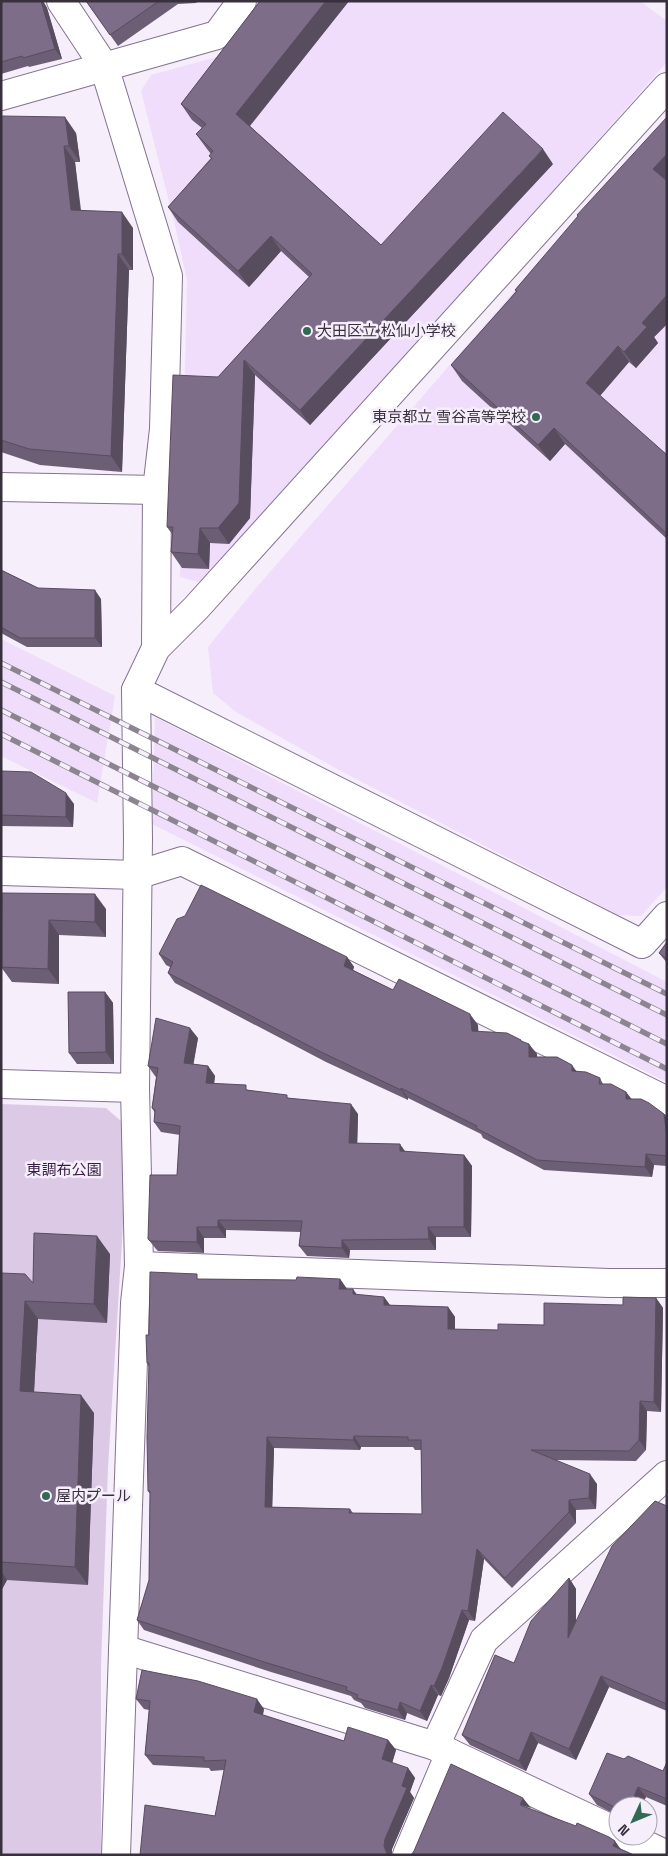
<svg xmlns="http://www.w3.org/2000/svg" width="668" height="1856" font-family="'Space Grotesk','Noto Sans JP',sans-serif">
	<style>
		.built { fill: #f0ddfb }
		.green { fill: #dcc9e6 }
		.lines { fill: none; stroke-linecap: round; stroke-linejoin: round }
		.minor-casing { stroke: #84728e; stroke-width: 30 }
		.minor { stroke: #fff; stroke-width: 28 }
		.rail-casing { stroke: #8c8491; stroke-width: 5.5 }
		.rail { stroke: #f6eefb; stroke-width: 4; stroke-dasharray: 11; stroke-linecap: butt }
		.wall { fill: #6c5e75; fill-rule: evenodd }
		.shaded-wall { fill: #584c5f }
		.building { fill: #7e6d88; stroke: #584c5f; fill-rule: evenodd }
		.poi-dot { fill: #316951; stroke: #f6eefb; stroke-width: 2 }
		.labels { text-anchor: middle; stroke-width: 5; stroke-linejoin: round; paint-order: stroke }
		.poi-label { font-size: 15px; fill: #38303d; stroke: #f6eefb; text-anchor: start }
		.park-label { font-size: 15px; fill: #361c43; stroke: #f6eefb }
	</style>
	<rect width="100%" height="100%" fill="#f6eefb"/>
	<g class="built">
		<path d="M271,1H640L667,21V62L206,584L180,577L187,280L175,225L141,91L151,75L235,52Z"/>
		<path d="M667,120V887L641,916L618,915L337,769L236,712L213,693L208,647L256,588L554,245Z"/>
		<path d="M1,639L115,696L97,803L1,756Z"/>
		<path d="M155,717L667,982V1082L152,824Z"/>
	</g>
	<path class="green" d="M1,1104L106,1108L129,1128L108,1467L101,1667V1855H1Z"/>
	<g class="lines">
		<g class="minor-casing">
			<g id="minor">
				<path d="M61,1L104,66L168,276L164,429L157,490L156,648"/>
				<path d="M1,96L217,35L242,1"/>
				<path d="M1,487L157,490"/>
				<path d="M136,690L642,944L667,916"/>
				<path d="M1,871L137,875L182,861L667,1101"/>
				<path d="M1,1084L135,1088"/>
				<path d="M139,1266L609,1283H667"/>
				<path d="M123,1649L435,1746L618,1832"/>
				<path d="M435,1746L484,1640L667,1475"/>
				<path d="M627,1836L667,1855"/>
				<path d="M116,1855L135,1303L139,1266L135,1088L138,838L136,690L156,648L196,608L667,87"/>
				<path d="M407,1855L450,1753"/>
			</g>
		</g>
		<use href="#minor" class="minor"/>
		<g class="rail-casing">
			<g id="rail">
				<path d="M1,663L667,994"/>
				<path d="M1,682L667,1015"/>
				<path d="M1,710L667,1044"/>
				<path d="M1,734L667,1069"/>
			</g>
		</g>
		<use href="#rail" class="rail"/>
	</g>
	<g class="wall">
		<path d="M1,1H43L47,8L62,59L29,67L28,66L1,74Z"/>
		<path d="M86,1H198L196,3L178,4L118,46Z"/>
		<path d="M260,1H349L250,126L381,245L553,164L310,425L255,375L250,518L229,544L210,543L209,569L182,568L171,552L172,534L167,527L218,377L309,277L281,251L249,287L178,222L168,207L211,158L209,156L211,154L207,149L196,134L202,128L192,120L181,104Z"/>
		<path d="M1,116L76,133L80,162H75L81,210L133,228V270H129L122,472L40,465L1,452Z"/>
		<path d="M667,117V324L654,337L658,343L636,368L629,362L600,396L667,455V539L565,444L550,461L462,381L451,365L508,301L516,291L515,290Z"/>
		<path d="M1,570L38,588L101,599L102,647H27L1,633Z"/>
		<path d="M1,771L74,804L73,827L1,826Z"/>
		<path d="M2,893L106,909V937L59,935V984L12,982L1,967Z"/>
		<path d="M667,942V963L659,953Z"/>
		<path d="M159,954L347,957L354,967L353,970L393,990L478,1025V1032L523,1042L537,1054V1057L577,1071L600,1078L603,1084L626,1092L631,1099L664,1114L667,1117V1166L654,1165L652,1177L544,1170L483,1138L481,1134L408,1098V1100L326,1062L175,983L168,973L170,967L166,965Z"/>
		<path d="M105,992L113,1003L114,1064H77L69,1053Z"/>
		<path d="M198,1038L193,1064L208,1066L215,1076L214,1083L289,1098L358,1114L357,1143L406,1152L464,1155L472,1166L471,1237H436V1250H350L349,1258L307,1256L299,1246L301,1232L226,1230V1238H204V1253L158,1251L156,1249L148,1239L177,1175L180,1135L161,1132L154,1122L155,1113L152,1108L156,1077L155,1076L148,1066Z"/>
		<path d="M110,1254L107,1323L38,1319L34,1392L94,1413L88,1585L7,1580L1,1591V1273L33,1283Z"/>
		<path d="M200,1279L296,1280L340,1279L347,1289L357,1295L384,1297L390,1305L448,1307L455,1317V1329L498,1330L544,1325L623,1305L656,1298L663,1308L661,1412L647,1411L646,1450L636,1461L556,1460L597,1484L596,1509L576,1510V1523L512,1588L484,1559L475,1621L469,1620L449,1678L441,1696L438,1695L427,1721L407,1713L405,1720L365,1708L361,1703L354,1700L351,1696L271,1672L144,1630L137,1620L149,1580L150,1494L148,1491L149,1367L147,1363L149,1335ZM361,1447H413L415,1450H421L422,1514L353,1513L350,1509L272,1507L274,1448L360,1450Z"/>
		<path d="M667,1506V1711L609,1687L576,1760L538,1743L526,1771L470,1745L462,1735L514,1663L569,1578L576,1589V1623Z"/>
		<path d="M136,1699L264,1709L263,1715L344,1741L388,1740L396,1750L392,1763L408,1768L415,1778L410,1792L414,1798L392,1849V1855H140L215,1816L224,1770L211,1771L209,1768L153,1765L145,1755L149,1710L144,1709Z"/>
		<path d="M624,1759L663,1771L667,1762V1806L646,1797L618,1806V1816L597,1805L589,1794Z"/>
	</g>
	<g class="shaded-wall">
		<path d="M41,1H43L47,8L62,59L55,49Z"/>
		<path d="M326,1H349L247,129L236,114Z"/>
		<path d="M65,117L76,133L80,162L69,146Z"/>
		<path d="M64,146L75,162L82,226L71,210Z"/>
		<path d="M543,149L553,164L310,425L300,410Z"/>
		<path d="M667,154V183L653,169Z"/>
		<path d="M122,212L133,228V270L122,254Z"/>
		<path d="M271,236L281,251L249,287L238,271Z"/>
		<path d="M118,254L129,270L122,472L111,456Z"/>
		<path d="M667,295V324L654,337L658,343L636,368L624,352L642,323Z"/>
		<path d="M618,346L629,362L597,399L586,383Z"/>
		<path d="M244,360L255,375L250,518L229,544L218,528Z"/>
		<path d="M554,428L565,444L550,461L538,445Z"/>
		<path d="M200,528L210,543L209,569L198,554Z"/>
		<path d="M95,590L101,599L102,647L95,638Z"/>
		<path d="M66,793L74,804L73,827L66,817Z"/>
		<path d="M95,894L106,909V937L95,922Z"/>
		<path d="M49,920L59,935V984L48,969Z"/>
		<path d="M347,957L354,967L351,976L344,966Z"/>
		<path d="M105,992L113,1003L114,1064L106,1052Z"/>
		<path d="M470,1014L478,1025L479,1042L472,1031Z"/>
		<path d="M190,1028L198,1038L192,1073L184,1063Z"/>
		<path d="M529,1044L537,1054L536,1067L529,1057Z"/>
		<path d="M572,1065L579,1075L572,1071Z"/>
		<path d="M208,1066L215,1076L213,1093L206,1083Z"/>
		<path d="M401,1088L408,1098V1100L401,1090Z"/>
		<path d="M626,1092L634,1102L626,1099Z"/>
		<path d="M351,1104L358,1114L357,1154L349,1143Z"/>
		<path d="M664,1114L667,1117V1138Z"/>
		<path d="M400,1144L407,1154L400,1151Z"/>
		<path d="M646,1154L654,1165L652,1177L645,1167Z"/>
		<path d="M464,1155L472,1166L471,1237L464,1227Z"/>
		<path d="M218,1220L226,1230V1238L218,1227Z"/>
		<path d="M197,1227L204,1238V1253L197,1242Z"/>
		<path d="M428,1227L436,1237V1250L429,1239Z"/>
		<path d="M97,1236L110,1254L107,1323L94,1304Z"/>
		<path d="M342,1240L350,1250L349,1258L342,1248Z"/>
		<path d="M340,1279L347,1289H339Z"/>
		<path d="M353,1289L360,1299L353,1294Z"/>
		<path d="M384,1297L392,1308L384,1305Z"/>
		<path d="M656,1298L663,1308L661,1412L654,1402Z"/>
		<path d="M25,1301L38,1319L33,1410L20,1391Z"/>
		<path d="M448,1307L455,1317V1339L448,1329Z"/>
		<path d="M81,1395L94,1413L88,1585L75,1567Z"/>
		<path d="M640,1401L647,1411L646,1450L639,1440Z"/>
		<path d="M354,1436L361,1447L360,1450L353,1440Z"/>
		<path d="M267,1437L274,1448L272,1517L265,1507Z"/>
		<path d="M590,1474L597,1484L596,1509L589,1498Z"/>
		<path d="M569,1500L576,1510V1523L569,1512Z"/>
		<path d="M477,1549L484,1559L475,1621L468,1611Z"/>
		<path d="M1,1571L7,1580L1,1591Z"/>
		<path d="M569,1578L576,1589V1648L568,1638Z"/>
		<path d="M462,1610L469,1620L449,1678L441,1696L434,1686Z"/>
		<path d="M601,1676L609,1687L576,1760L569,1749Z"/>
		<path d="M431,1685L438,1695L427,1721L420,1711Z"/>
		<path d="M257,1699L264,1709L261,1722L254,1712Z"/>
		<path d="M400,1702L407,1713L405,1720L398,1710Z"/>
		<path d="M531,1732L538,1743L526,1771L519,1761Z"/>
		<path d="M388,1740L396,1750L390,1770L382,1759Z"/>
		<path d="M408,1768L415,1778L410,1792L414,1798L392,1849V1855H388L384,1846L385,1839Z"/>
		<path d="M638,1787L646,1797L642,1806H630Z"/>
		<path d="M523,1798L531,1808L520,1805Z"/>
		<path d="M615,1841L622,1851L613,1846Z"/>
	</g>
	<g class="building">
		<path d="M1,1H41L55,49L23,58L22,56L1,62Z"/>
		<path d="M86,1H159L110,35Z"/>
		<path d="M260,1H326L236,114L381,245L503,112L543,149L300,410L244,360L239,503L218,528H200L198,554L171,552L173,527H167L173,375L218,377L312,274L271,236L238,271L168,207L212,158L209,156L213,151L196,134L206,124L181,104Z"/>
		<path d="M1,116L65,117L69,146H64L71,210L122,212V254H118L111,456L29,449L1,440Z"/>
		<path d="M667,117V154L653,169L667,181V295L642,323L647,327L624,352L618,346L586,383L667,455V534L554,428L538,445L451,365L508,301L517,291L515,290L578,216L577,215Z"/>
		<path d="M1,570L38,588L95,590V638H20L1,627Z"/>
		<path d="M1,771L31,772L66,793V817L1,815Z"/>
		<path d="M201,885L347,957L344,966L393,990L399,979L470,1014L472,1031L507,1033L521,1040V1041L529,1044V1057H557L572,1065V1071L586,1072L600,1078L599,1084H611L626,1092V1099H641L649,1103L664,1114L667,1138V1156L646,1154L645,1167L537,1160L476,1128L477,1126L401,1088V1090L319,1051L168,973L173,962L159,954L177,919L185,916Z"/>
		<path d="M2,893L95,894V922L49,920L48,969L1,967Z"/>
		<path d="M667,942V959L659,953Z"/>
		<path d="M68,992H105L106,1052L69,1053Z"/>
		<path d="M156,1018L190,1028L184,1063L208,1066L206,1083L246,1085V1090L287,1095V1098L351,1104L349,1143L400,1144V1151L464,1155V1227H428L429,1239L342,1240V1248L299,1246L302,1221L218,1220V1227H197V1242L150,1241L148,1239L150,1175H177L180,1126L154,1122L155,1110L152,1108L158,1068L148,1066Z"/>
		<path d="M34,1233L97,1236L94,1304L25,1301L20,1391L81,1395L75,1567L1,1562V1273L25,1274L33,1283Z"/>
		<path d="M150,1272L197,1274V1279L296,1280L297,1277L340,1279L339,1289H353V1294L384,1297V1305L448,1307V1329L498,1330V1324L544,1325V1303L623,1305V1297L656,1298L654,1402L640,1401L639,1440L629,1451L531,1450L590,1474L589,1498L569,1500V1512L505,1578L477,1549L468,1611L462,1610L442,1668L434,1686L431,1685L420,1711L400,1702L398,1710L357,1698L358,1695L346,1690L347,1687L264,1662L137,1620L149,1580L150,1491H148L147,1437L149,1363H147L146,1335H149ZM354,1436L408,1437V1440H421L422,1514L349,1513L350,1509L265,1507L267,1437L353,1440Z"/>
		<path d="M655,1501L667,1506V1704L601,1676L569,1749L531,1732L519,1761L462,1735L495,1655L514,1663L531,1621L569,1578L568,1638L612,1546Z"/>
		<path d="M142,1670L198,1681L257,1699L254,1712L344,1741L348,1727L388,1740L382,1759L408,1768L402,1786L407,1788L385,1839L384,1846L387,1854L388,1855H140L145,1805L215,1816L226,1760L204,1761V1757L145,1755L150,1701L136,1699Z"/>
		<path d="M607,1753L624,1759L628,1756L663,1771L667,1762V1799L638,1787L630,1806H618V1809L589,1794Z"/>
		<path d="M451,1764L523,1798L520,1805L576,1826L577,1823L609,1837L615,1841L613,1846L634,1855H411L414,1851Z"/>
	</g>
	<g class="poi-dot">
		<circle cx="307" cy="331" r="5"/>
		<circle cx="536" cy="417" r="5"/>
		<circle cx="46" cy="1496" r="5"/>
	</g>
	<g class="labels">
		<g class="poi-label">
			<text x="317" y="336">大田区立 松仙小学校</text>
			<text x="526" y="422" text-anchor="end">東京都立 雪谷高等学校</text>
			<text x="56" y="1501">屋内プール</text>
		</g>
		<g class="park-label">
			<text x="64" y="1175">東調布公園</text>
		</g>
	</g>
	<rect width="668" height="1856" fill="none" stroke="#38303d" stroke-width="5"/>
	<g transform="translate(633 1821) rotate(226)"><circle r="24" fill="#f6eefb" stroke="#aaa2af"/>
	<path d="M0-4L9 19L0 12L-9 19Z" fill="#316951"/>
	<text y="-8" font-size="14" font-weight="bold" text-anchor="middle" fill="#38303d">N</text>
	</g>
</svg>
